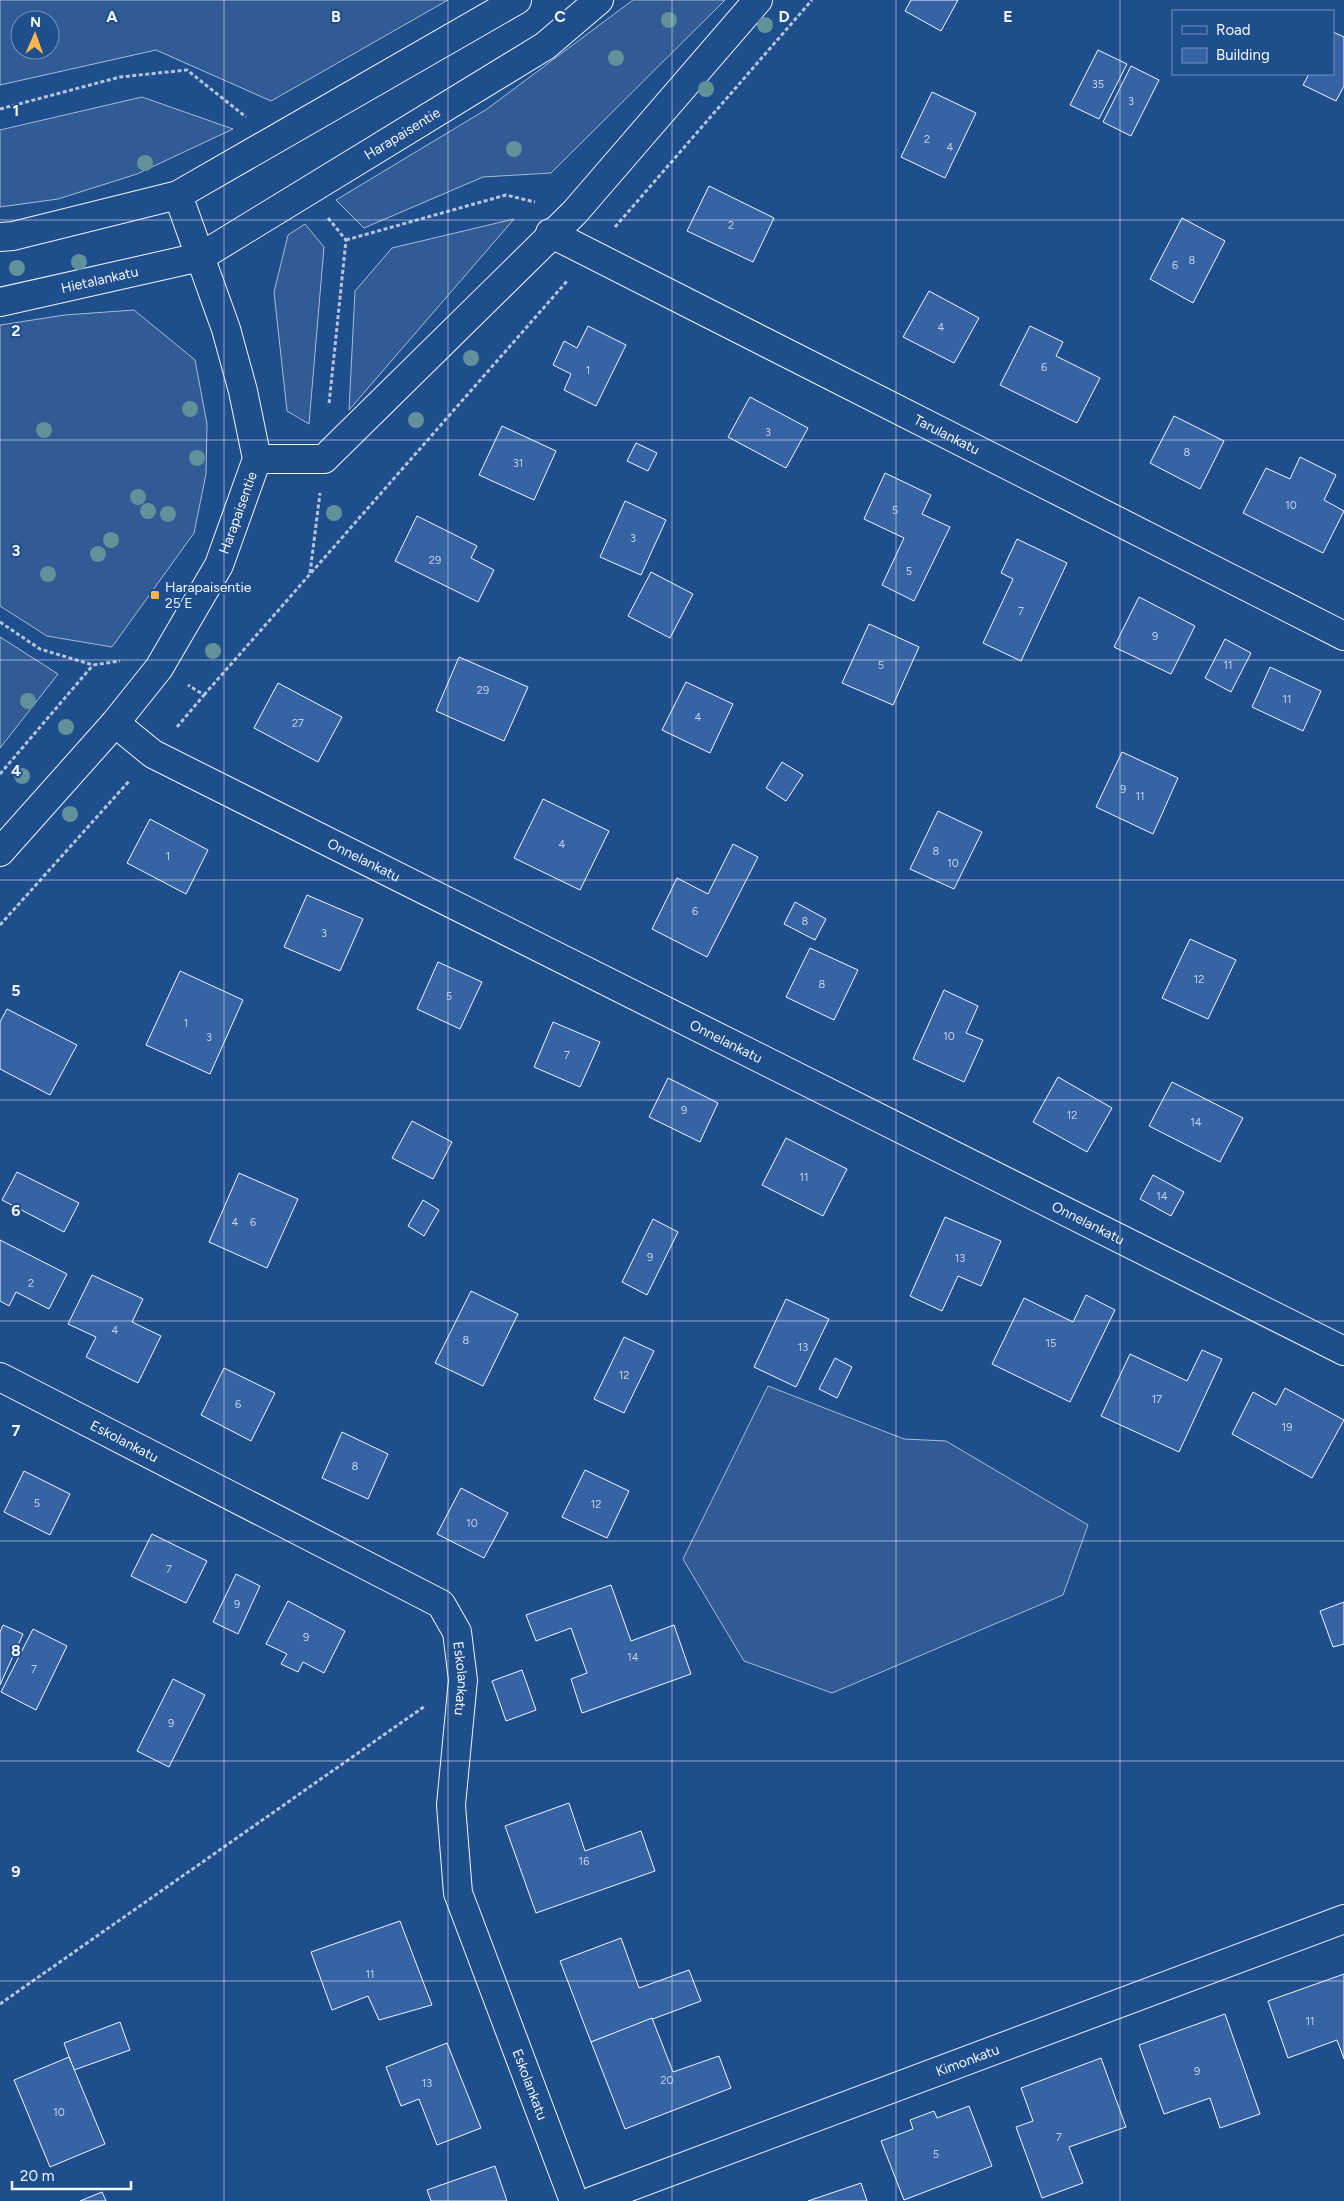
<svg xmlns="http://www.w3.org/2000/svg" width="1344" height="2201" font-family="Figtree,sans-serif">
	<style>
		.built { fill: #305b95; stroke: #a8bbd7; fill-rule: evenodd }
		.building { fill: #3563a3; stroke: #f2f6ff }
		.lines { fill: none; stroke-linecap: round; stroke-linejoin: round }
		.minor-casing { stroke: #f2f6ff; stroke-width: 30 }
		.major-casing { stroke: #f2f6ff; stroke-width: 30 }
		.path { stroke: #b3c4dc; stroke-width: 3; stroke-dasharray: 4 2.5; stroke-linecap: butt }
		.minor { stroke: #1f4e8c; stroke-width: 28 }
		.major { stroke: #1f4e8c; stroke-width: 28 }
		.tree { fill: #61919a }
		.grid { fill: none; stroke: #f2f6ff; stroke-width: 1; stroke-opacity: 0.55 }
		.poi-dot { fill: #ffb74d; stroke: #1f4e8c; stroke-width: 2 }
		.labels { text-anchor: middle; stroke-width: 4; stroke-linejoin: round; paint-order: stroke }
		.number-label { font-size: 11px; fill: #c3d1e8 }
		.street-label { font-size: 14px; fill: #f2f6ff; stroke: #1f4e8c }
		.poi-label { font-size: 14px; fill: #f2f6ff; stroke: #1f4e8c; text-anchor: start }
		.grid-label { font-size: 16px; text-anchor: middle; font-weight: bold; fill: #f2f6ff; stroke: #1f4e8c; stroke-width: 4; stroke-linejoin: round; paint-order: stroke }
	</style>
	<rect width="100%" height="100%" fill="#1f4e8c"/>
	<g class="built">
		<path d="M0,0H448L271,101L156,50L0,85ZM20,20H50V50H20Z"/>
		<path d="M633,0H725L551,173L483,177L364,228L336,200L487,109Z"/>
		<path d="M142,97L233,129L137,174L58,199L0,207V130Z"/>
		<path d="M514,219L349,410L355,291L392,248Z"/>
		<path d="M305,224L324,247L309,424L287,411L274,292L288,235Z"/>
		<path d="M134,310L195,360L207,424L206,474L194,533L112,647L47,636L0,606V325L65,315Z"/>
		<path d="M0,637L58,674L0,748Z"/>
		<path d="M768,1386L904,1439L946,1441L1088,1525L1063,1595L832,1693L744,1661L683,1559Z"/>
	</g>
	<g class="building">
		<path d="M911,0H958L941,31L905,11Z"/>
		<path d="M1333,32L1344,37V86L1336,101L1303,85L1309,74H1333Z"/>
		<path d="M1098,50L1127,64L1099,119L1070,105Z"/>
		<path d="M1131,66L1159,80L1131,136L1103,122Z"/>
		<path d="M932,92L976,113L945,178L901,157Z"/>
		<path d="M709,186L774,218L753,262L687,231Z"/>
		<path d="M1182,218L1225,241L1193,303L1150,279Z"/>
		<path d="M929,291L979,318L954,363L903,337Z"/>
		<path d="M588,326L626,345L596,406L564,390L571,374L553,365L564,341L577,348Z"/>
		<path d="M1030,326L1063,342L1056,356L1100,378L1077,423L1000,385Z"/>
		<path d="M750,397L808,428L786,468L728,437Z"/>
		<path d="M1174,416L1224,441L1200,489L1150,463Z"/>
		<path d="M502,426L556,451L534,500L479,475Z"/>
		<path d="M636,443L657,453L648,471L627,461Z"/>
		<path d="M1300,457L1336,475L1324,500L1344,511L1323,553L1243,513L1266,468L1290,479Z"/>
		<path d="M885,473L931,495L922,514L950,527L914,601L882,585L904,538L864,519Z"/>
		<path d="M625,501L666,520L641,575L600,557Z"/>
		<path d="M417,516L477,546L471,558L494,570L478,602L395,561Z"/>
		<path d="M1017,539L1067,563L1021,661L983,643L1013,579L1001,573Z"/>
		<path d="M651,572L693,594L670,638L628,616Z"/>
		<path d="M1139,597L1195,626L1171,674L1114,647Z"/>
		<path d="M869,624L919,647L893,705L842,683Z"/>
		<path d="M1225,639L1251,653L1231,692L1205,678Z"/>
		<path d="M459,657L528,687L504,741L436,711Z"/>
		<path d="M1270,667L1321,691L1303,731L1252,707Z"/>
		<path d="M686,682L733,704L710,753L662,730Z"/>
		<path d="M278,683L342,717L318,762L254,728Z"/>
		<path d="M1122,752L1178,778L1153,834L1096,807Z"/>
		<path d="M782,762L803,775L786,801L766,788Z"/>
		<path d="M543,799L609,831L580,890L514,858Z"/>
		<path d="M938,811L982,832L954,889L910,869Z"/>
		<path d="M150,819L208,850L186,894L127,863Z"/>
		<path d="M733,844L758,857L707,957L652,929L677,878L708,894Z"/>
		<path d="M307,895L363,919L340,971L284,947Z"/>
		<path d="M795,902L826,919L815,940L784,924Z"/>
		<path d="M1190,939L1236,960L1208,1019L1162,998Z"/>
		<path d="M810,948L858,970L834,1020L786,997Z"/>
		<path d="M438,962L482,982L460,1029L417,1009Z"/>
		<path d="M180,971L243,1000L210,1074L146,1045Z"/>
		<path d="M944,990L978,1006L966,1033L983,1040L964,1082L913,1059Z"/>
		<path d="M7,1009L77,1045L50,1095L0,1069V1022Z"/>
		<path d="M553,1022L600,1042L580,1087L534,1067Z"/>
		<path d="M1058,1077L1112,1108L1087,1152L1033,1122Z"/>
		<path d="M668,1078L718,1103L700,1142L649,1117Z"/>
		<path d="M1172,1082L1243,1118L1220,1162L1149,1126Z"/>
		<path d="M412,1121L452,1142L433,1179L392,1158Z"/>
		<path d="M786,1138L847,1169L823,1216L762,1185Z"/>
		<path d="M17,1172L79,1203L64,1232L2,1200Z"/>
		<path d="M239,1173L298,1199L267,1268L209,1242Z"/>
		<path d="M1153,1175L1184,1192L1171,1216L1140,1199Z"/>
		<path d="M423,1200L439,1210L424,1236L408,1226Z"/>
		<path d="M945,1217L1001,1241L981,1286L958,1276L942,1311L910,1296Z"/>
		<path d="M653,1219L678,1232L647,1295L622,1282Z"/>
		<path d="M0,1240L67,1274L49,1309L16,1292L9,1306L0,1301Z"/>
		<path d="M92,1275L143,1299L132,1322L161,1336L138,1383L86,1357L96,1337L68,1324Z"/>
		<path d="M471,1291L518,1314L483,1386L435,1363Z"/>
		<path d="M1086,1295L1115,1310L1070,1402L992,1364L1024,1298L1073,1322Z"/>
		<path d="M786,1299L829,1319L796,1387L754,1367Z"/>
		<path d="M624,1337L654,1351L624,1413L594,1399Z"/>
		<path d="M1202,1350L1222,1359L1179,1452L1101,1416L1130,1354L1187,1381Z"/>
		<path d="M835,1358L852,1367L837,1398L819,1389Z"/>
		<path d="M224,1368L275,1393L251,1441L201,1415Z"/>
		<path d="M1285,1388L1344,1420L1312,1478L1232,1434L1253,1392L1276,1405Z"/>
		<path d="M342,1432L388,1454L368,1499L322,1478Z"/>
		<path d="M585,1470L629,1491L607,1538L562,1517Z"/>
		<path d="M24,1471L70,1494L50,1535L4,1512Z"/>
		<path d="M461,1488L508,1513L484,1558L437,1534Z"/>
		<path d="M152,1534L207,1561L186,1603L131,1576Z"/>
		<path d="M236,1574L260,1586L238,1634L213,1622Z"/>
		<path d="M611,1585L631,1641L674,1625L691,1674L582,1713L571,1679L587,1673L571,1628L536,1641L526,1615Z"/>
		<path d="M288,1601L345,1631L324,1673L303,1662L298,1672L281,1664L287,1654L266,1644Z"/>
		<path d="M1344,1602V1644L1333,1647L1320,1611Z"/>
		<path d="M3,1625L23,1634L0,1685V1632Z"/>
		<path d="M33,1629L67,1646L36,1710L1,1692Z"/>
		<path d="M522,1670L536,1710L506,1721L492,1681Z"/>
		<path d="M173,1679L205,1695L169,1767L137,1751Z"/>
		<path d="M569,1803L585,1851L641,1831L655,1871L536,1913L505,1826Z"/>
		<path d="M400,1921L432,2005L379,2020L368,1996L332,2010L311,1952Z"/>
		<path d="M621,1938L639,1988L689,1970L701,2001L591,2042L560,1961Z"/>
		<path d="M1344,1974V2059L1337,2040L1288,2058L1268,2001Z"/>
		<path d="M1225,2014L1260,2114L1220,2128L1210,2098L1164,2114L1139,2045Z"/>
		<path d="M652,2018L673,2072L719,2056L731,2088L625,2129L591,2042Z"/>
		<path d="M120,2022L130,2050L74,2070L64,2043Z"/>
		<path d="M447,2043L481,2128L437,2145L419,2099L401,2106L386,2067Z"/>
		<path d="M69,2057L105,2144L50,2167L14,2080Z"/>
		<path d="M1101,2058L1126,2127L1069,2147L1083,2183L1042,2198L1016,2127L1033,2121L1021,2088Z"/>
		<path d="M969,2106L992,2166L904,2200L881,2141L913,2129L910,2120L934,2111L937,2118Z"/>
		<path d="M495,2166L507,2201H431L427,2190Z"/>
		<path d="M861,2183L867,2201H808Z"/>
		<path d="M102,2192L106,2201H80Z"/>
	</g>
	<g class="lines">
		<g class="minor-casing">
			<g id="minor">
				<path id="s1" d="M550,233L1344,636"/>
				<path d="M257,459H324L575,212L758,0"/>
				<path id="s2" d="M115,723L153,754L1344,1351"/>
				<path id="s3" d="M0,1377L441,1604L457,1632L463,1680L451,1805L458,1893L574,2201"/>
				<path id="s4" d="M592,2201L1344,1919"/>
			</g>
		</g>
		<g class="major-casing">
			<g id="major">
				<path d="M0,237L13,236L178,195L517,0"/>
				<path id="s5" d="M0,302L200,257L545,46L599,0"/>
				<path id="s6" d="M0,852L115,723L159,668L219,565L257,459L243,391L226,329L178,195"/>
			</g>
		</g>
		<g class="path">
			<path d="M0,109L120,77L187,70L246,117"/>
			<path d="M328,218L346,240L329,404"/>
			<path d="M615,227L812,0"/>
			<path d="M346,240L506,195L535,202"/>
			<path d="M310,573L320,493"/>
			<path d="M0,622L40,649L93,665L120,661"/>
			<path d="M204,695L568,280"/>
			<path d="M177,727L204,695L188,685"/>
			<path d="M0,774L93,665"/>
			<path d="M0,925L130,780"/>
			<path d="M0,2004L425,1706"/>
		</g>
		<use href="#minor" class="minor"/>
		<use href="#major" class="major"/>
	</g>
	<g class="tree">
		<circle cx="669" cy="20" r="8"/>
		<circle cx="765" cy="25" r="8"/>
		<circle cx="616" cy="58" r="8"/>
		<circle cx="706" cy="89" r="8"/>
		<circle cx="514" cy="149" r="8"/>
		<circle cx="145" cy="163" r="8"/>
		<circle cx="79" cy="262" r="8"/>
		<circle cx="17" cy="268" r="8"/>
		<circle cx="471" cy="358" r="8"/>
		<circle cx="190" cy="409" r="8"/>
		<circle cx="416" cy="420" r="8"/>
		<circle cx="44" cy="430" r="8"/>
		<circle cx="197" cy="458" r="8"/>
		<circle cx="138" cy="497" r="8"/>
		<circle cx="148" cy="511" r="8"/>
		<circle cx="334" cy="513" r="8"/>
		<circle cx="168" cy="514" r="8"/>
		<circle cx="111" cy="540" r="8"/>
		<circle cx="98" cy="554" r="8"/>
		<circle cx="48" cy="574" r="8"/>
		<circle cx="213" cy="651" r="8"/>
		<circle cx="28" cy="701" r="8"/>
		<circle cx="66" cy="727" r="8"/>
		<circle cx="22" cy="776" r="8"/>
		<circle cx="70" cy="814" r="8"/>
	</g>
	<path class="grid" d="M224,0V2201M448,0V2201M672,0V2201M896,0V2201M1120,0V2201M0,220H1344M0,440H1344M0,660H1344M0,880H1344M0,1100H1344M0,1321H1344M0,1541H1344M0,1761H1344M0,1981H1344"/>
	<rect class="poi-dot" x="150" y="590" width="10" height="10" rx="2.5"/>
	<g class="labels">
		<g class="number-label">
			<text x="1098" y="88">35</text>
			<text x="1131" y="105">3</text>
			<text x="927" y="143">2</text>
			<text x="950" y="151">4</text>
			<text x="731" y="229">2</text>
			<text x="1192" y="264">8</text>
			<text x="1175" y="269">6</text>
			<text x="941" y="331">4</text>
			<text x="1044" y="371">6</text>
			<text x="588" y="374">1</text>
			<text x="768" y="436">3</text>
			<text x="1187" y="456">8</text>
			<text x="518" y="467">31</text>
			<text x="1291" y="509">10</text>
			<text x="895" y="514">5</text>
			<text x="633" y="542">3</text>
			<text x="435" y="564">29</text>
			<text x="909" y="575">5</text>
			<text x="1021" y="615">7</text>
			<text x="1155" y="640">9</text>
			<text x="881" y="669">5</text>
			<text x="1228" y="669">11</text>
			<text x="483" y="694">29</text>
			<text x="1287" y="703">11</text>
			<text x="698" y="721">4</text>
			<text x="298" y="727">27</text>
			<text x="1123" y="793">9</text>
			<text x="1140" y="800">11</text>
			<text x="562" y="848">4</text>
			<text x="936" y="855">8</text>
			<text x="168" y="860">1</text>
			<text x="953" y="867">10</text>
			<text x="695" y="915">6</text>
			<text x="805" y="925">8</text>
			<text x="324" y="937">3</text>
			<text x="1199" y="983">12</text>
			<text x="822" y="988">8</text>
			<text x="449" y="1000">5</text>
			<text x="186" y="1027">1</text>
			<text x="949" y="1040">10</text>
			<text x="209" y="1041">3</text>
			<text x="567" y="1059">7</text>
			<text x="684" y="1114">9</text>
			<text x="1072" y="1119">12</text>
			<text x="1196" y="1126">14</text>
			<text x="804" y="1181">11</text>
			<text x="1162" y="1200">14</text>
			<text x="235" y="1226">4</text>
			<text x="253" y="1226">6</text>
			<text x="650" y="1261">9</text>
			<text x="960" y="1262">13</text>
			<text x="31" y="1287">2</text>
			<text x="115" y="1334">4</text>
			<text x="466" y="1344">8</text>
			<text x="1051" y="1347">15</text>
			<text x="803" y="1351">13</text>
			<text x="624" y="1379">12</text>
			<text x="1157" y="1403">17</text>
			<text x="238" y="1408">6</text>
			<text x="1287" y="1431">19</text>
			<text x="355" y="1470">8</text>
			<text x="37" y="1507">5</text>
			<text x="596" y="1508">12</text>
			<text x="472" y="1527">10</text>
			<text x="169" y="1573">7</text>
			<text x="237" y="1608">9</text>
			<text x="306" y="1641">9</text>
			<text x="633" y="1661">14</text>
			<text x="34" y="1673">7</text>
			<text x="171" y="1727">9</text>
			<text x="584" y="1865">16</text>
			<text x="370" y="1978">11</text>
			<text x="1310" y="2025">11</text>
			<text x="1197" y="2075">9</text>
			<text x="667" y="2084">20</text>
			<text x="427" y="2087">13</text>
			<text x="59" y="2116">10</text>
			<text x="1059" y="2141">7</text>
			<text x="936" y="2158">5</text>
		</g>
		<g class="street-label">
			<text dy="5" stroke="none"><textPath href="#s5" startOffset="442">Harapaisentie</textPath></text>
			<text dy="5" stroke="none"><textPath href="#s5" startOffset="102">Hietalankatu</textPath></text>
			<text dy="5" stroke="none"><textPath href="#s1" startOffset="445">Tarulankatu</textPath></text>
			<text dy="5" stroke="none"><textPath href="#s6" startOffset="418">Harapaisentie</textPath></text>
			<text dy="5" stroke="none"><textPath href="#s2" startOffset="285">Onnelankatu</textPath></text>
			<text dy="5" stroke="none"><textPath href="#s2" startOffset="690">Onnelankatu</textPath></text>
			<text dy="5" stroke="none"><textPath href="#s2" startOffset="1095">Onnelankatu</textPath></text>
			<text dy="5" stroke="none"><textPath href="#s3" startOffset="140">Eskolankatu</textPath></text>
			<text dy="5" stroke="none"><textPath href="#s3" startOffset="575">Eskolankatu</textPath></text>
			<text dy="5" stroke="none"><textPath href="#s4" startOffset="401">Kimonkatu</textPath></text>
			<text dy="5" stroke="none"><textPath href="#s3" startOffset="995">Eskolankatu</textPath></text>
		</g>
		<g class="poi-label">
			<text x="165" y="592">Harapaisentie<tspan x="165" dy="16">25 E</tspan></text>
		</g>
	</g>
	<g class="grid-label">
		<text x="112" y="22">A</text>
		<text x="336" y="22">B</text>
		<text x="560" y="22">C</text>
		<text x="784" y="22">D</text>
		<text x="1008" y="22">E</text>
		<text x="16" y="116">1</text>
		<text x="16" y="336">2</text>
		<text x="16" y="556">3</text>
		<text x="16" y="776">4</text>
		<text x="16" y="996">5</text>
		<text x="16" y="1216">6</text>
		<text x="16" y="1436">7</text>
		<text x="16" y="1656">8</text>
		<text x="16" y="1877">9</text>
	</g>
	<rect x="1172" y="10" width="162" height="65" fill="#1f4e8c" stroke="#7391ba"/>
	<rect x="1182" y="26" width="25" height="8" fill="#1f4e8c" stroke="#7391ba"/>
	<text x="1216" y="35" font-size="15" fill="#f2f6ff">Road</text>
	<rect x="1182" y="48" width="25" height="15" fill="#3563a3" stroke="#7391ba"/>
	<text x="1216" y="60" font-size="15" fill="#f2f6ff">Building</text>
	<g transform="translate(35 35) rotate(2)"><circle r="24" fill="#1f4e8c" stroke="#7391ba"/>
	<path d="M0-4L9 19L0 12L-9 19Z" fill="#ffb74d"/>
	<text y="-8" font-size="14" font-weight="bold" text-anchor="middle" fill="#f2f6ff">N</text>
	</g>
	<path d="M12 2181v8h119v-8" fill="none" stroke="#f2f6ff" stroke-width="2.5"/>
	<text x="20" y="2181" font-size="15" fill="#f2f6ff" stroke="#1f4e8c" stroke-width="4" paint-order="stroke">20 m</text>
</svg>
